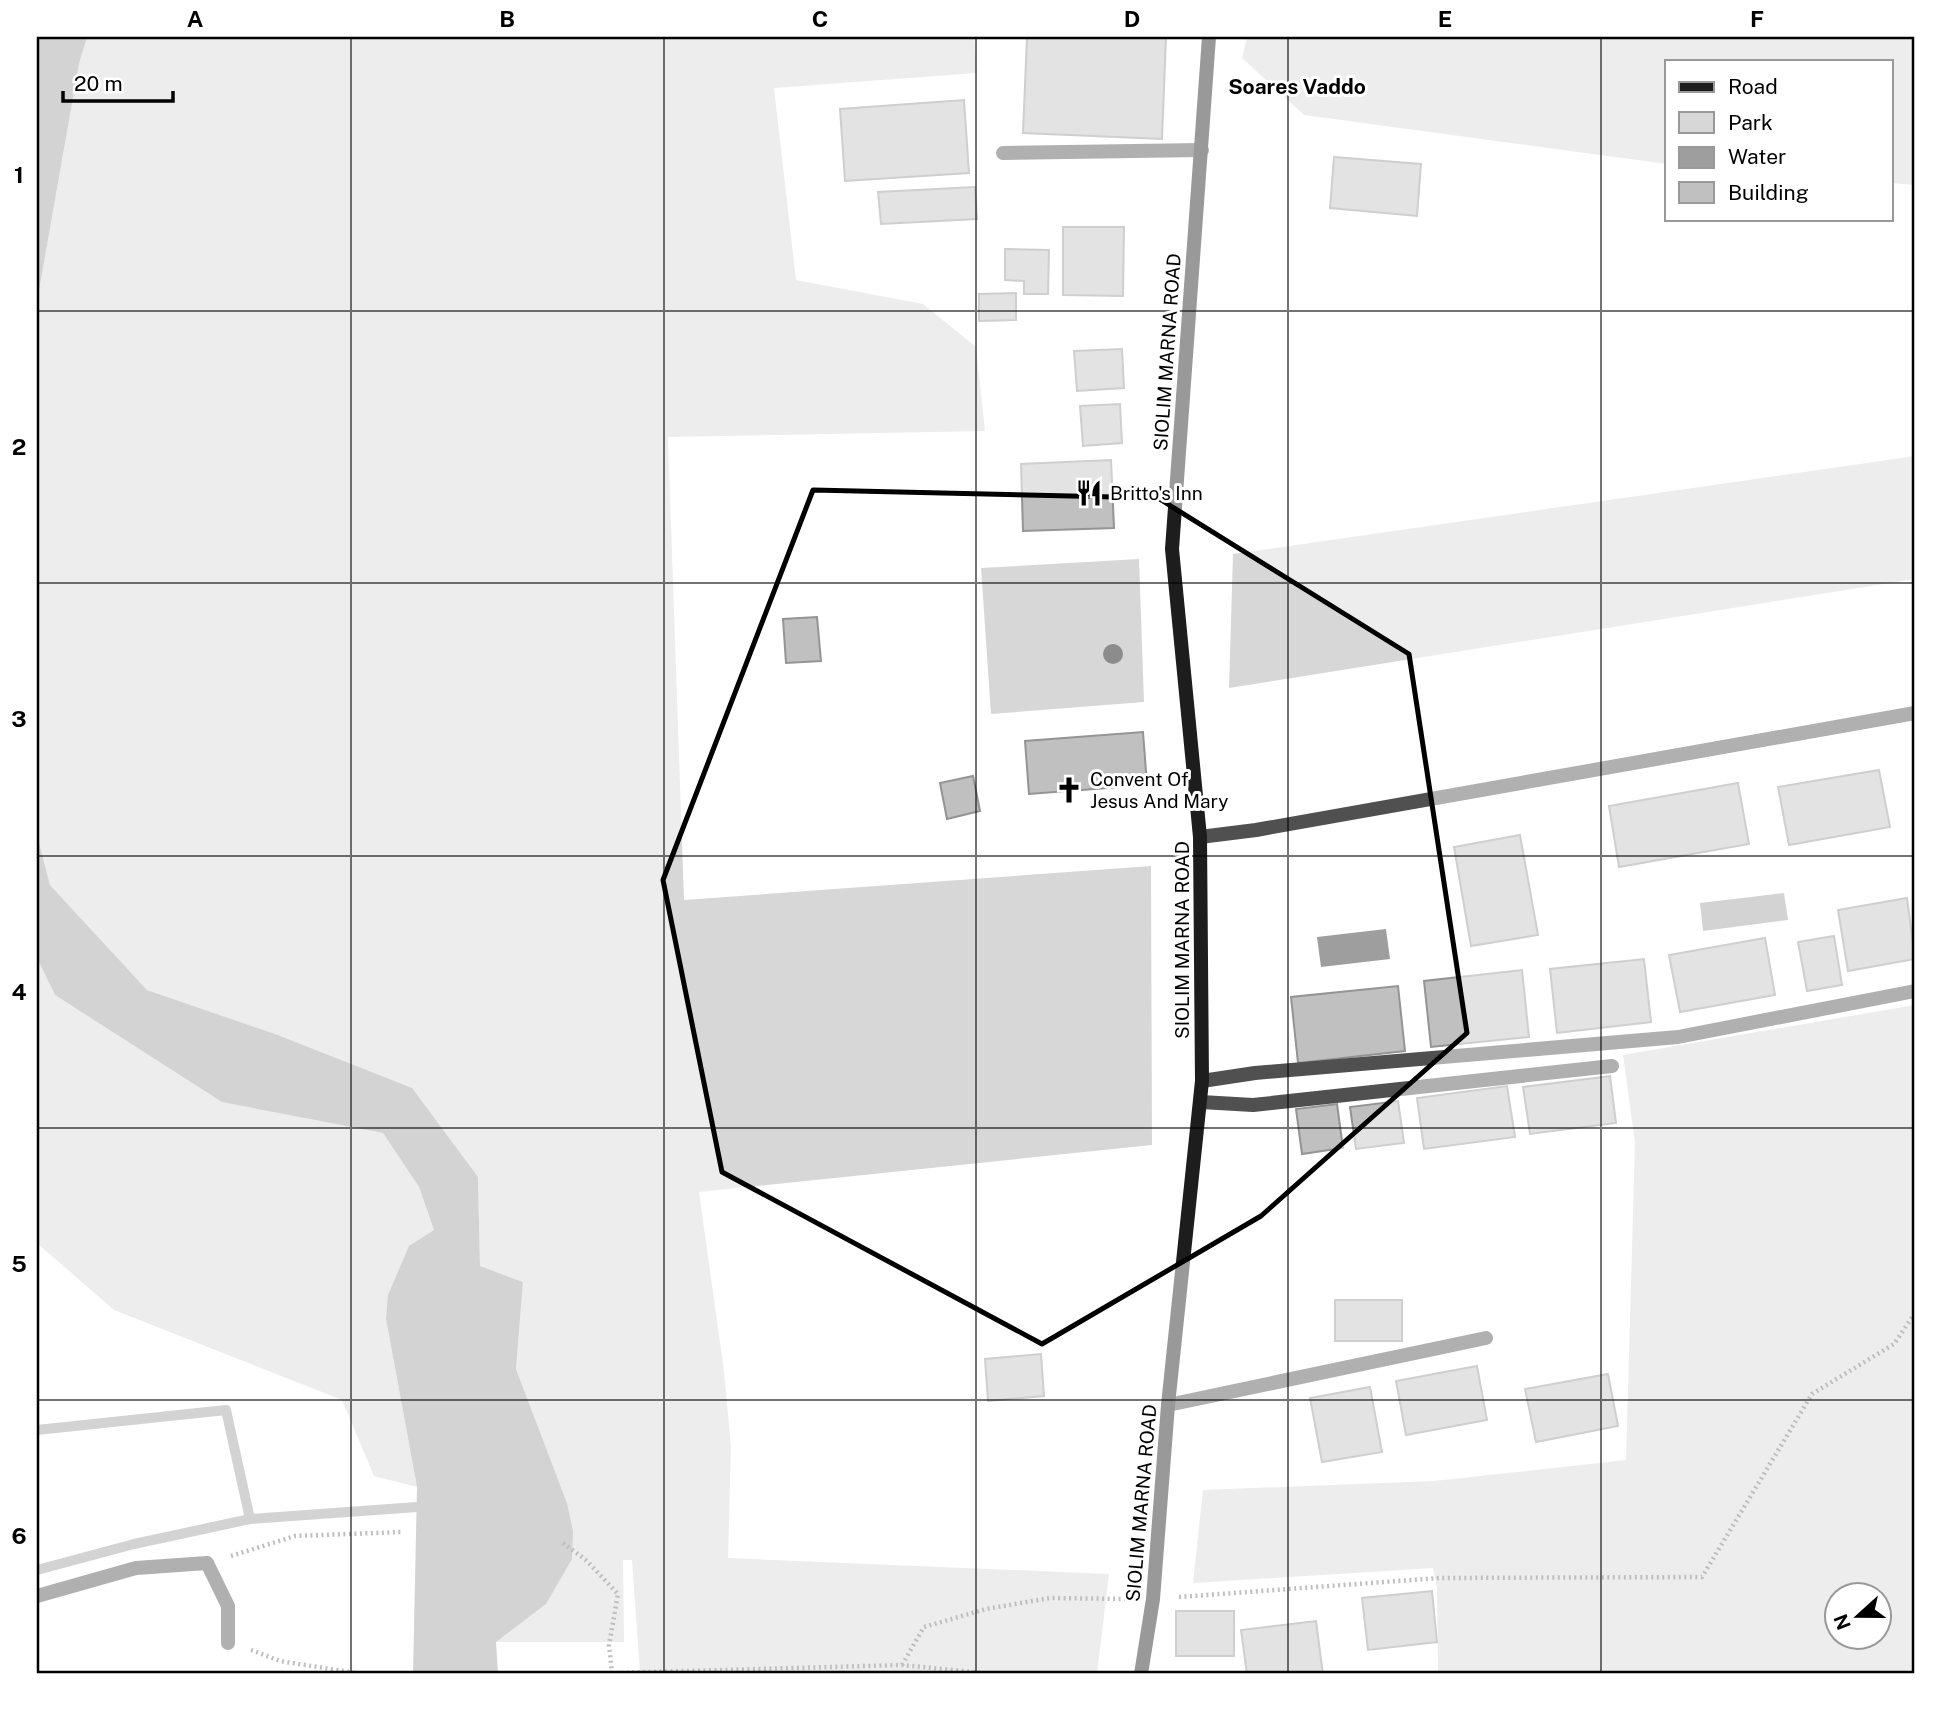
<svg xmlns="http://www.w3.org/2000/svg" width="1952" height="1711" font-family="'Public Sans',sans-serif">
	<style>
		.green { fill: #d7d7d7; fill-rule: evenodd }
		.water { fill: #9e9e9e }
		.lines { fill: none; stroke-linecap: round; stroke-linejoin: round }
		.stream { stroke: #9e9e9e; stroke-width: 10 }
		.building { fill: #c0c0c0; stroke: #949494; stroke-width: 2 }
		.path { stroke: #727272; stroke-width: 4.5; stroke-dasharray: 2 3.5; stroke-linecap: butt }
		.service { stroke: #505050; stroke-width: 14 }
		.minor { stroke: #505050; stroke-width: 14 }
		.secondary { stroke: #1d1d1d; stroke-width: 14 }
		.tree { fill: #8c8c8c }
		.marked { fill: none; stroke: #000; stroke-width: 5; stroke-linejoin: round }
		.grid { fill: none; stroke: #000; stroke-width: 2; stroke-opacity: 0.55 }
		.labels { text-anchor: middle; stroke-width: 6; stroke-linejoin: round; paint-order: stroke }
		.street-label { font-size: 19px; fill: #000; stroke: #fff }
		.poi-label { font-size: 19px; fill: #000; stroke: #fff; text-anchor: start }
		.neighbourhood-label { font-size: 21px; font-weight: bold; fill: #000; stroke: #fff }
		.neatline { fill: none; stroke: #000; stroke-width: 2.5 }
		.grid-label { font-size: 23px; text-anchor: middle; font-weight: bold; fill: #000 }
	</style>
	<rect width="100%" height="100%" fill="#fff"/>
	<g class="green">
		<path d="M87,37H974L977,73L774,88L796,280L923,304L976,347L985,431L668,437L684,900L1151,866L1152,1145L699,1192L724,1371L731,1447L728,1558L1109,1574L1097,1674H640L632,1560H623L624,1642H496L546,1604L567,1503L516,1369L523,1282L480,1266L478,1177L275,1034L147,990L50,885L37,835V302L79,64Z"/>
		<path d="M1247,37H1915V185L1891,183V61H1667V164L1304,115L1242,58Z"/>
		<path d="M1915,456V579L1229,688L1233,554Z"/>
		<path d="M1139,559L1144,702L991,714L981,568Z"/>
		<path d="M37,958L55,995L222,1101L383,1133L419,1187L434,1230L386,1319L417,1487L374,1476L342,1400L114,1310L37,1243Z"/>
		<path d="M1915,1005V1674H1438L1437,1588L1433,1568L1193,1583L1203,1490L1434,1481L1626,1460L1635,1143L1623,1055ZM1836,1596H1878V1638H1836Z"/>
	</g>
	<g class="water">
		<path d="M37,37H87L79,64L37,302Z"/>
		<path d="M37,835L50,885L147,990L275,1034L412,1088L478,1177L480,1266L523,1282L516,1369L567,1503L573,1531L572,1559L546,1604L496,1642L498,1674H413L417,1487L386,1319L388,1295L409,1246L434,1230L419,1187L383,1133L222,1102L55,995L37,958Z"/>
		<path d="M1784,893L1788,920L1703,931L1700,903Z"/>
		<path d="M1386,929L1390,959L1321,967L1317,937Z"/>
	</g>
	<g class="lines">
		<g class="stream">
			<path d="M37,1430L226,1410L250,1519L431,1506"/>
			<path d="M37,1570L134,1544L250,1519"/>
		</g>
	</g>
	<g class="building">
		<path d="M1027,37H1166L1162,139L1023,133Z"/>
		<path d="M964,100L969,173L845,181L840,109Z"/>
		<path d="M1334,157L1421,164L1417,216L1330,208Z"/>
		<path d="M975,187L977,219L881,224L878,192Z"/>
		<path d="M1063,227H1124L1123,296L1063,295Z"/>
		<path d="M1005,249L1049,250L1048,294H1024V281L1005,280Z"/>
		<path d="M1016,293V320L979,321V294Z"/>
		<path d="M1122,349L1124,388L1077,391L1074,351Z"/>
		<path d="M1120,404L1122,443L1083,446L1080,406Z"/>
		<path d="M1111,460L1114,528L1023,531L1021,464Z"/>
		<path d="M817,617L821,661L786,663L783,619Z"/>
		<path d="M1143,732L1147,785L1029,794L1025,741Z"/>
		<path d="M1879,770L1890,827L1789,845L1778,787Z"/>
		<path d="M973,776L980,811L947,819L940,783Z"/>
		<path d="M1738,783L1749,844L1619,867L1609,806Z"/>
		<path d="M1520,835L1538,935L1471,946L1454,847Z"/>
		<path d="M1907,898L1915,959L1848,971L1838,910Z"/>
		<path d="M1834,936L1842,985L1807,991L1798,942Z"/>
		<path d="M1765,938L1775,995L1680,1012L1669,955Z"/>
		<path d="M1644,959L1651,1022L1557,1033L1550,969Z"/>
		<path d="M1522,970L1529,1037L1431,1047L1424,981Z"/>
		<path d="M1398,986L1405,1051L1298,1063L1291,997Z"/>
		<path d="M1610,1076L1616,1123L1530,1134L1523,1087Z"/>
		<path d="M1507,1086L1515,1137L1424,1149L1417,1098Z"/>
		<path d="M1398,1101L1404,1143L1356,1149L1350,1107Z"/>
		<path d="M1337,1104L1343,1148L1302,1154L1296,1109Z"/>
		<rect x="1335" y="1300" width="67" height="41"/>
		<path d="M1041,1354L1044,1396L988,1401L985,1359Z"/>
		<path d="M1477,1366L1487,1420L1406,1435L1396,1381Z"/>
		<path d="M1608,1374L1618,1426L1536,1442L1525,1389Z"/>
		<path d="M1370,1387L1382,1452L1322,1462L1310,1398Z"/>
		<path d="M1432,1591L1437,1642L1368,1650L1362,1598Z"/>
		<rect x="1176" y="1611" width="58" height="45"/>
		<path d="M1316,1621L1323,1674H1247L1241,1630Z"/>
	</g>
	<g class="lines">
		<g class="path">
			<path d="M563,1543L586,1560L618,1594L609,1645L612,1673"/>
			<path d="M231,1556L295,1536L401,1532"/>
			<path d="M1179,1597L1439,1578L1702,1577L1812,1394L1894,1344L1915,1313"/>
			<path d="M251,1650L280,1661L362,1674"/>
			<path d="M902,1665L924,1627L986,1609L1050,1598L1128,1599"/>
			<path d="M577,1674L902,1665L993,1674"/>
		</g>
		<g class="service">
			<path d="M1200,837L1256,830L1915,713"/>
			<path d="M1202,1081L1255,1073L1678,1037L1915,991"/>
			<path d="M1201,1102L1253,1105L1612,1066"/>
		</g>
		<g class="minor">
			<path d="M1003,153L1202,150"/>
			<path d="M1168,1405L1486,1338"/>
			<path d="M37,1596L136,1568L207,1563L228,1606V1643"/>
		</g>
		<path class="secondary" d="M1141,1674L1153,1599L1168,1405L1202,1081L1200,837L1172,549L1209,37"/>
	</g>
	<circle class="tree" cx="1113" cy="654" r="10"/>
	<path d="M0 0H1952V1711H0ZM813,490L1158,498L1409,654L1467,1033L1261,1216L1042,1344L722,1172L663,880Z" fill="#fff" fill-opacity=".55" fill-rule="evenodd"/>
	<path class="marked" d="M813,490L1158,498L1409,654L1467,1033L1261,1216L1042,1344L722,1172L663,880Z"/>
	<path class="grid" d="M351,37V1674M664,37V1674M976,37V1674M1288,37V1674M1601,37V1674M37,311H1915M37,583H1915M37,856H1915M37,1128H1915M37,1400H1915"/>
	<defs>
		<g id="restaurant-bare" transform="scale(2.1)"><path d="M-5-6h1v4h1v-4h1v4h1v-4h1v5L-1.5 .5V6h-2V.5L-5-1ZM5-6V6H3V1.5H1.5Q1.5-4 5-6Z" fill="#000" stroke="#fff" stroke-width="2.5" paint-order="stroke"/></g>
		<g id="church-bare" transform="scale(2.1)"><path d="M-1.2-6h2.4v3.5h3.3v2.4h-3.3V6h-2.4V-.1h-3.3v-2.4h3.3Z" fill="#000" stroke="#fff" stroke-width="2.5" paint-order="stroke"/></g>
	</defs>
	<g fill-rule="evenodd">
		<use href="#restaurant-bare" x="1089" y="493"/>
		<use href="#church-bare" x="1069" y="790"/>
	</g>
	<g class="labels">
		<g class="street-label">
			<text transform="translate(1167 352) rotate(-86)" y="7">SIOLIM MARNA ROAD</text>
			<text transform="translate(1182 940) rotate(-90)" y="7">SIOLIM MARNA ROAD</text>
			<text transform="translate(1141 1503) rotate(-85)" y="7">SIOLIM MARNA ROAD</text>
		</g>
		<g class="poi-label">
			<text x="1110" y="500">Britto's Inn</text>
			<text x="1090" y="786">Convent Of<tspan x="1090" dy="22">Jesus And Mary</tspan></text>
		</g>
		<g class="neighbourhood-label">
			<text x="1297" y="94">Soares Vaddo</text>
		</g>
	</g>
	<rect width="1952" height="1711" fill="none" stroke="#ffffff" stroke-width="77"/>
	<rect x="1665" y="60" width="228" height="161" fill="#ffffff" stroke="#999999" stroke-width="2"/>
	<rect x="1679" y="82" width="35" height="10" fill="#1d1d1d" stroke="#999999" stroke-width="2"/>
	<text x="1728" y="94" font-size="21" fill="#000000">Road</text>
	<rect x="1679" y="112" width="35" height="21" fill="#d7d7d7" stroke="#999999" stroke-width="2"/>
	<text x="1728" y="130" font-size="21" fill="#000000">Park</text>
	<rect x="1679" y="147" width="35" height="21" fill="#9e9e9e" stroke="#999999" stroke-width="2"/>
	<text x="1728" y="164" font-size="21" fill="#000000">Water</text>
	<rect x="1679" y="182" width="35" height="21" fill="#c0c0c0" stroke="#999999" stroke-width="2"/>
	<text x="1728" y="200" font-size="21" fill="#000000">Building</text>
	<g transform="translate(1858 1616) rotate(249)"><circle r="33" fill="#ffffff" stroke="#999999" stroke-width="2"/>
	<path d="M0-5L12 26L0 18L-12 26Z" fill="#000000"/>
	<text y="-10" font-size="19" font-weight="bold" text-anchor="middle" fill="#000000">N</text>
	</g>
	<path d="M63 91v10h110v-10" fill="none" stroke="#000000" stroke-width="3.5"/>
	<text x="74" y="91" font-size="21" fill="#000000" stroke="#ffffff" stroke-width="5" paint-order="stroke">20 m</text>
	<rect x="38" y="38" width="1875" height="1634" class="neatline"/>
	<g class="grid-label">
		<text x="195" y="27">A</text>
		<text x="507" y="27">B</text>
		<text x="820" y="27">C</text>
		<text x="1132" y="27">D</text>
		<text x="1445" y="27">E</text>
		<text x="1757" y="27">F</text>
		<text x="19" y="183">1</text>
		<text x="19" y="455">2</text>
		<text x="19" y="727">3</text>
		<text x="19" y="1000">4</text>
		<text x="19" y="1272">5</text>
		<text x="19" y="1544">6</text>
	</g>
</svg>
